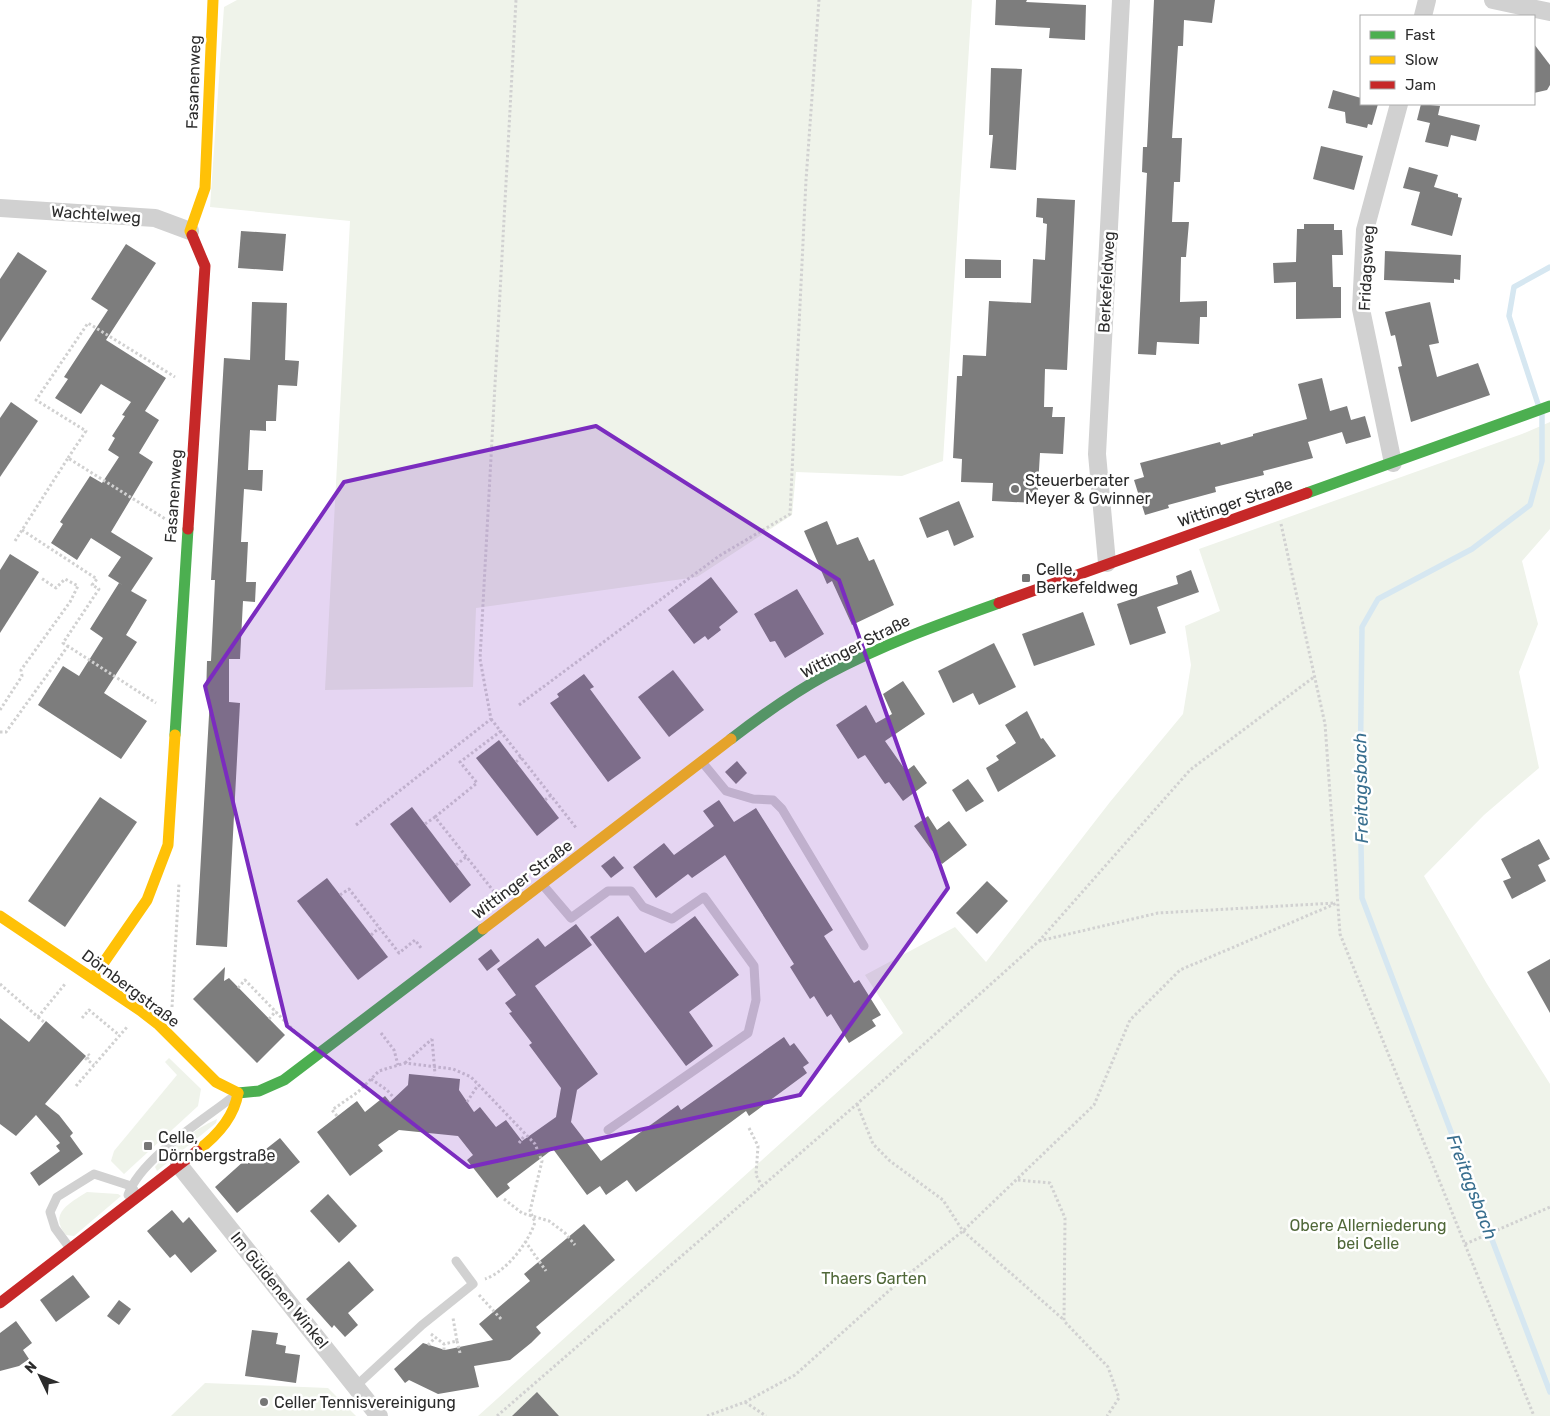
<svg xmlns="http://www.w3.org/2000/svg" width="1550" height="1416" font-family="Rubik,sans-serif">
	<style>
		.green { fill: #eff3ea }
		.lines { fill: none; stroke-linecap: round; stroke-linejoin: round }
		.stream { stroke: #d6e7f1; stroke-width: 5.5 }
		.building { fill: #7d7d7d }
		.path { stroke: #d1d1d1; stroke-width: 3; stroke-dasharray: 2.5 2.5; stroke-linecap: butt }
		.lane { stroke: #d1d1d1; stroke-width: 9 }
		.street { stroke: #d1d1d1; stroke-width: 18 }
		.fast { stroke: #4caf50; stroke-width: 11 }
		.slow { stroke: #ffc107; stroke-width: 11 }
		.jam { stroke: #c62828; stroke-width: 11 }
		.marked { fill: #7b2cbf; fill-opacity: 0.2; stroke: #7b2cbf; stroke-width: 4; stroke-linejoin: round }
		.poi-dot { fill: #767676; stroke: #fff; stroke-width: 2 }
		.labels { text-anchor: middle; stroke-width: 5; stroke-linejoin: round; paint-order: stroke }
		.street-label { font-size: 16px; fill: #2c2c2c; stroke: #fff }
		.poi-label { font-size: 16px; fill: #2c2c2c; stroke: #fff; text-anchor: start }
		.park-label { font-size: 16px; fill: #506839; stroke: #fff }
		.water-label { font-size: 18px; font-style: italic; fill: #396f8f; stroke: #fff }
	</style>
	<rect width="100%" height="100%" fill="#fff"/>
	<g class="green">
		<path d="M972,0L943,461L902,476L796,472L792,515L697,577L476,608L473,687L325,690L350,221L210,207L224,7L237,0Z"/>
		<path d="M1550,422V529L1522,561L1538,624L1519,672L1539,768L1484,815L1424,876L1487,984L1550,1084V1416H478L903,1033L865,975L955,927L986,962L1110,802L1183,714L1191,665L1185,626L1220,611L1199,549L1522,434Z"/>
		<path d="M169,1058L201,1089L198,1106L124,1174L111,1161L114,1151L177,1075L165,1062Z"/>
		<path d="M217,1119L216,1123L157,1171L155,1167C171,1148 194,1129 217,1119Z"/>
		<path d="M87,1192L118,1194L121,1196L74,1236L66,1235C48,1213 70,1203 87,1192Z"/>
		<path d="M205,1383L328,1388L356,1416H171Z"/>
	</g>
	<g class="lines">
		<g class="stream">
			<path d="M1538,404L1509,316L1514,287L1550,267"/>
			<path d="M1542,415V461L1530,505L1472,549L1378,599L1362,627L1360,792L1362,898L1550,1392"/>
		</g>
	</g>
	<g class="building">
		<path d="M996,0H1027L1026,2L1086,5L1085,40L1049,38L1050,28L995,25Z"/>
		<path d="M1154,0H1215L1212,23L1184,20L1183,46H1178L1172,138H1182L1180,182H1174L1172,222H1189L1186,257H1181L1180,302L1207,301V317H1200L1199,344L1157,342L1156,355L1138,354L1147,173L1142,172L1143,147H1147Z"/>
		<path d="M1534,44L1550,65V85L1547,90L1534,93Z"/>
		<path d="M991,68L1022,69L1016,170L990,168L993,135H989Z"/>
		<path d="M1333,90L1361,98V104H1378L1372,125L1368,124L1367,128L1346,123L1345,112L1328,108Z"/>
		<path d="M1421,104L1440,106L1438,115L1480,125L1476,141L1451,135L1448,147L1425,142L1430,123L1417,120Z"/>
		<path d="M1321,146L1363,156L1354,190L1313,179Z"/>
		<path d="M1409,167L1438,175L1434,187L1458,194V197L1462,198L1452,236L1411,225L1420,192L1403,188Z"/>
		<path d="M1037,198L1075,200L1067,370L1045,369L1044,407H1053L1052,417H1065L1063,454L1040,453L1037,503L992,501L993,483L961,482L962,459L953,458L957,376H962L963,355L986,356L989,301L1031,303L1033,259L1045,260L1047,224L1043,223V218L1036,217Z"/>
		<path d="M1304,224H1334V230H1342L1343,255H1332L1333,287H1341V318L1296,319V282L1274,283L1273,263L1296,262L1297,229H1304Z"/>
		<path d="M241,231L286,234L283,271L238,268Z"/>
		<path d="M126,244L156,263L106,340L166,378L145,411L159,420L139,453L153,462L111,532L153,558L131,591L147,600L126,635L137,642L104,693L147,721L121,759L38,705L63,666L79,676L103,638L90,629L119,583L124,586L108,576L121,557L91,538L77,560L51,543L63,524L60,522L90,476L102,483L119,457L108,450L115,438L112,436L125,416L122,415L131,402L101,384L81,414L55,398L68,379L64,377L108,310L91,299Z"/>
		<path d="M1385,251L1461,255L1460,280L1454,279V283L1384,280Z"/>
		<path d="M18,252L47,271L0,342V279Z"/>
		<path d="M965,259L1001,260V278H965Z"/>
		<path d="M252,302L287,303L285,360L299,361L297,386L278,385L276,421H266V431L250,430L248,470H263L262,491L244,489L241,542H248L246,582H256L255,602L243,601L240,659H229V702L240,703L227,947L196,945L210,698H206L207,661H211L215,580H211L224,358L250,360Z"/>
		<path d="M1430,302L1439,343L1429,345L1437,377L1478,363L1490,395L1411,422L1398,367L1402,366L1395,335L1391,336L1385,312Z"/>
		<path d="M1322,378L1330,411L1347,406L1351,420L1365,416L1371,437L1346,444L1342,432L1308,442L1313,458L1263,471L1264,475L1215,487L1216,492L1168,505L1169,508L1145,515L1134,480L1144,477L1140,463L1220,442L1221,445L1253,436V434L1307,419L1298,384Z"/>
		<path d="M11,402L38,421L0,477V418Z"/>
		<path d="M959,501L974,537L954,546L948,530L927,538L919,518Z"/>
		<path d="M827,521L837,545L858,537L869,561L874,559L894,605L852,625L832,581L827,584L804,531Z"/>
		<path d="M10,554L39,572L0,633V570Z"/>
		<path d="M1191,570L1199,592L1157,607L1166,633L1130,645L1117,604L1178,584L1176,576Z"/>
		<path d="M711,577L738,612L719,627L721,630L708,640L705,636L694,644L668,610Z"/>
		<path d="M797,589L824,634L785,658L775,641L770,642L754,614Z"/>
		<path d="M1083,612L1095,645L1034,666L1022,634Z"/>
		<path d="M994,643L1016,687L979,705L973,693L953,703L938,671Z"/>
		<path d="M673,670L704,710L669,737L638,697Z"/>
		<path d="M584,674L594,687L590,689L641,758L608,782L550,703L559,697L557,694Z"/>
		<path d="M903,681L925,714L885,741L906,771L914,765L927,783L903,801L889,782L885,784L865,755L858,759L836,725L866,705L876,723L892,714L883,694Z"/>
		<path d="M1027,711L1041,739L1043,738L1056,756L998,792L986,768L999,760L996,756L1016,743L1005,725Z"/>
		<path d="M499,740L559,818L537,836L476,758Z"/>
		<path d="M737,761L747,773L736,784L725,772Z"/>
		<path d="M968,779L984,801L966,812L952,790Z"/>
		<path d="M100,797L137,822L65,927L28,901Z"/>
		<path d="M719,800L734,822L756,808L833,930L824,936L854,983L859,980L881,1015L872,1020L876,1026L849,1043L831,1014L827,1017L814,996L810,999L790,967L794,964L725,855L692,878L688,874L656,898L633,867L664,843L674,855L714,826L703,811Z"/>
		<path d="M412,807L471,885L450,903L390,824Z"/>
		<path d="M928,816L937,830L949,821L967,845L942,864L914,826Z"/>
		<path d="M1539,839L1550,859L1538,865L1546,881L1512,899L1503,881L1511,878L1501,859Z"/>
		<path d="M614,856L624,868L611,878L601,866Z"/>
		<path d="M327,878L388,957L358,980L297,901Z"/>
		<path d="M987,881L1008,901L977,934L956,913Z"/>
		<path d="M618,916L645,953L695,916L739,975L689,1012L713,1046L686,1066L590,937Z"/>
		<path d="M576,924L592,945L535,986L598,1074L577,1090L571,1122L601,1161L678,1105L681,1110L784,1037L790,1046L794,1043L809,1063L803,1067L807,1073L749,1116L746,1111L636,1192L627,1180L606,1195L600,1186L587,1195L553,1149L507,1184L510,1188L497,1198L467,1160L473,1155L458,1136L399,1130L378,1145L383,1151L350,1176L317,1132L357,1101L365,1112L385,1096L390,1102L408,1085L409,1074L460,1079L459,1090L474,1112L480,1107L496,1127L506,1120L522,1141L556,1117L561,1088L529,1045L532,1043L509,1013L512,1012L505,1003L516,995L497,969L538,938L545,947Z"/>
		<path d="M491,949L500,961L487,971L478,959Z"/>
		<path d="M1550,959V1013L1527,972Z"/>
		<path d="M225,967L224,981L229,978L285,1035L257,1063L193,999Z"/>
		<path d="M0,1018L29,1042L46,1021L86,1056L45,1104L59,1115L73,1133L70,1136L83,1154L39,1186L30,1173L60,1151L56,1146L60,1143L36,1115L16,1136L0,1124Z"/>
		<path d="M280,1138L300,1162L237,1213L215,1187L244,1161L247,1164Z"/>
		<path d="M328,1194L357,1226L339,1243L310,1211Z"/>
		<path d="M172,1210L183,1223L189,1217L217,1251L191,1273L175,1254L170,1258L147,1231Z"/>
		<path d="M584,1224L615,1260L536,1327L541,1333L531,1343L510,1360L474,1366L479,1387L438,1394L409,1380L405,1383L394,1369L423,1343L445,1350L493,1340L479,1324L530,1281L524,1274Z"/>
		<path d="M349,1261L374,1290L348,1313L358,1325L345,1337L334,1325L332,1328L306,1299Z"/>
		<path d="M73,1275L90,1297L56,1322L40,1300Z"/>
		<path d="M119,1300L131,1309L119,1325L107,1316Z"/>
		<path d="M16,1321L32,1343L23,1350L29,1359L19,1366L0,1371V1333Z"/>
		<path d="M252,1330L278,1333L276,1344L286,1346L285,1353L300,1355L296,1383L245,1376Z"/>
		<path d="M537,1392L559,1416H512Z"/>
	</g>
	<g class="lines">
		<g class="path">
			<path d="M68,458L86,431L36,400L88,323L175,377"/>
			<path d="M1281,524L1325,724L1340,934L1534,1416"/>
			<path d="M22,530L97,579L92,585L99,589L63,643L156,703"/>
			<path d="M15,541L68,458L167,520"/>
			<path d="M519,705L719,556L790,514L806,180L819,0"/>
			<path d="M0,710L22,676L21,670L70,602L78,586L65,579L56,588L41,578"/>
			<path d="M491,719L577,829"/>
			<path d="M0,732H6L68,646"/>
			<path d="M516,762L521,757"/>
			<path d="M545,800L551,795"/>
			<path d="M435,817L477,783L460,762L501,731"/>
			<path d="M425,824L435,817L495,893"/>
			<path d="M356,825L491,719L480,659L516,0"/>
			<path d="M456,865L466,857"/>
			<path d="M340,895L349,889L399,953L415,940L421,948"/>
			<path d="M371,935L379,928"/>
			<path d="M1039,941L1158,913L1335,903"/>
			<path d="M0,984L38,1017L65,984"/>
			<path d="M238,988L245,980L302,1039"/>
			<path d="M172,1007L179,883"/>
			<path d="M38,1017L45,1023"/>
			<path d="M82,1018L89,1010L119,1035"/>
			<path d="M269,1019L276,1011"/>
			<path d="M381,1033L394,1050L398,1065"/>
			<path d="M432,1039L435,1074"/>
			<path d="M85,1058L94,1065"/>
			<path d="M87,1059L90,1056L88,1054"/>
			<path d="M405,1063L432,1039"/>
			<path d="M371,1079L387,1090L394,1098"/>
			<path d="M76,1086L127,1027"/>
			<path d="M467,1102L478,1085"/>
			<path d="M857,1104L873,1144L890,1161L943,1200L963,1231"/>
			<path d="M337,1116L332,1110L358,1092L379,1071L405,1063L453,1069L471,1077L535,1144L542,1161L530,1211L535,1222C529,1242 506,1272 485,1279"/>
			<path d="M749,1128L758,1146L756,1175L762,1186"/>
			<path d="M519,1143L525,1135"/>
			<path d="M1018,1180L1050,1183L1065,1218L1064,1321L1108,1367L1119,1398L1107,1416"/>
			<path d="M504,1199L522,1213L549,1221L565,1233L575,1245"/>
			<path d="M963,1231L1064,1320"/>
			<path d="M525,1241L546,1271"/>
			<path d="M1465,1244L1550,1207"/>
			<path d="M479,1295L502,1320"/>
			<path d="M431,1334L444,1344L457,1341L453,1318"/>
			<path d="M457,1341L460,1353"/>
			<path d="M428,1345L435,1338"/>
			<path d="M444,1350V1344"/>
			<path d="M745,1402L766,1416"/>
			<path d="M497,1416L857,1104L1039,941L1190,770L1314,677"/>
			<path d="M707,1416L745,1402L795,1375L901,1280L963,1231L1094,1105L1130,1020L1180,970L1337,903"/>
		</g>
		<g class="lane">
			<path d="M702,762L726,791L753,799L773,800L782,809L864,946"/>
			<path d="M542,884L571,918L608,891H631L643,907L672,919L704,897L754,966L756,1000L748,1033L608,1130"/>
			<path d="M128,1195C140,1160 200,1122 230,1099"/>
			<path d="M69,1247L55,1228L50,1212L57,1197L94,1174L131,1186L134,1190"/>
			<path d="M356,1386L422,1325L473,1284L456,1261"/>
		</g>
		<g class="street">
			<path d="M1493,0L1550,12"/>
			<path d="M1423,16L1427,0"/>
			<path d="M0,208L155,218L190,231"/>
			<path d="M1393,463L1361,309L1365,230L1399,104"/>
			<path d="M1107,563L1097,454L1121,0"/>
			<path d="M179,1165L379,1416"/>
		</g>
		<g class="fast">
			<path d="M1307,493L1550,406"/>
			<path d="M175,735L188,529"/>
			<path d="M731,739C761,716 793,693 826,675C881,645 940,624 999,603"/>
			<path d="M238,1093L259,1091L284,1080L483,929"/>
		</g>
		<g class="slow">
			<path d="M192,235L190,231L205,188L213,0"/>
			<path d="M0,916L141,1011L159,1025L216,1082L238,1093"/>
			<path d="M483,929L731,739"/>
			<path d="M93,978L147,900L168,845L175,735"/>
			<path d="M197,1151C217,1136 234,1118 238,1093"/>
		</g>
		<g class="jam">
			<path d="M188,529L205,266L192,235"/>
			<path d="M999,603L1307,493"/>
			<path d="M0,1303L197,1151"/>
		</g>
	</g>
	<path class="marked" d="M596,426L839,580L948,888L800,1095L469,1167L287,1026L205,686L344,482Z"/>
	<g class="poi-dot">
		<circle cx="1015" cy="489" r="5"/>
		<rect x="1021" y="573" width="10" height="10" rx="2.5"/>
		<rect x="143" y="1141" width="10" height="10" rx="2.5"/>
		<circle cx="264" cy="1402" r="5"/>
	</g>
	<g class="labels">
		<g class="street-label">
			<text transform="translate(193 82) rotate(-88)" y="6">Fasanenweg</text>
			<text transform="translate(96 214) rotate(4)" y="6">Wachtelweg</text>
			<text transform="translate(1366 268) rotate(-87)" y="6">Fridagsweg</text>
			<text transform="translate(1106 282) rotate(-87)" y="6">Berkefeldweg</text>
			<text transform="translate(173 496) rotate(-86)" y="6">Fasanenweg</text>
			<text transform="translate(1235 502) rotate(-19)" y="6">Wittinger Straße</text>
			<text transform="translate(855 646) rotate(-27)" y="6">Wittinger Straße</text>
			<text transform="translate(522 879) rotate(-37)" y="6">Wittinger Straße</text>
			<text transform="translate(131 988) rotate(37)" y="6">Dörnbergstraße</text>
			<text transform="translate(280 1290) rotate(51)" y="6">Im Güldenen Winkel</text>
		</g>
		<g class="poi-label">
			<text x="1025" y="486">Steuerberater<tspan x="1025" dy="18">Meyer &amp; Gwinner</tspan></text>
			<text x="1036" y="575">Celle,<tspan x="1036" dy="18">Berkefeldweg</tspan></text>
			<text x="158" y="1143">Celle,<tspan x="158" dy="18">Dörnbergstraße</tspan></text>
			<text x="274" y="1408">Celler Tennisvereinigung</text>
		</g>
		<g class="park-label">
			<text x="1368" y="1231">Obere Allerniederung<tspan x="1368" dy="18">bei Celle</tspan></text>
			<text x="874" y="1284">Thaers Garten</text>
		</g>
		<g class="water-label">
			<text transform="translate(1361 788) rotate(-91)" y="6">Freitagsbach</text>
			<text transform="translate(1472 1187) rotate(69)" y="6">Freitagsbach</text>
		</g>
	</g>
	<rect x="1360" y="15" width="175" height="90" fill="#ffffff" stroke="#ababab"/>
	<rect x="1370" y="31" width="25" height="8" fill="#4caf50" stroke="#ababab"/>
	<text x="1405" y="40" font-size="15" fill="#2c2c2c">Fast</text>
	<rect x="1370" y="56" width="25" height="8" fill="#ffc107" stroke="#ababab"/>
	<text x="1405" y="65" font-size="15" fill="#2c2c2c">Slow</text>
	<rect x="1370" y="81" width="25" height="8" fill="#c62828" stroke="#ababab"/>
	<text x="1405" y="90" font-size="15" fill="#2c2c2c">Jam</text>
	<g transform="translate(40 1376) rotate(313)" stroke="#ffffff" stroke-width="4" paint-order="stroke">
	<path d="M0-4L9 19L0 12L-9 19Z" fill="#2c2c2c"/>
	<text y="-8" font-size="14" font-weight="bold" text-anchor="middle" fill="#2c2c2c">N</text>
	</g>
</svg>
